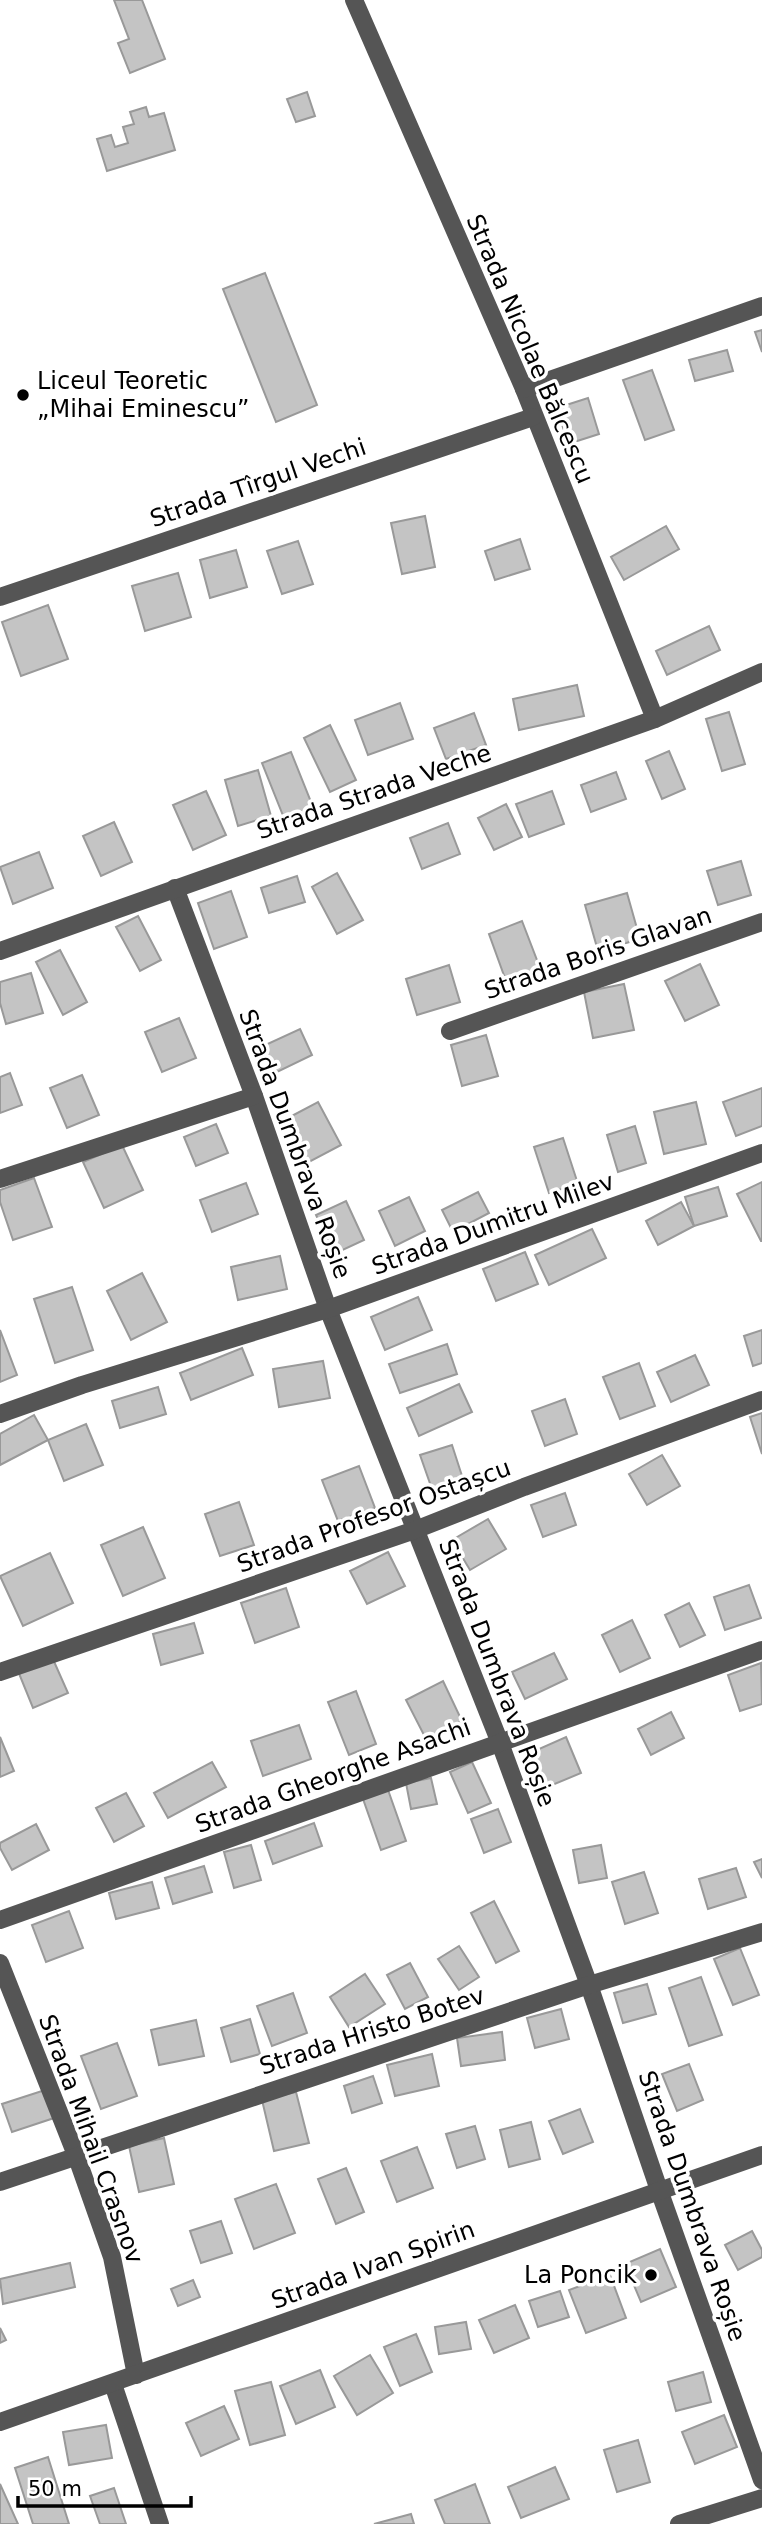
<svg xmlns="http://www.w3.org/2000/svg" width="762" height="2524" font-family="'DejaVu Sans',sans-serif">
	<style>
		.building { fill: #c4c4c4; stroke: #999; stroke-width: 2 }
		.lines { fill: none; stroke-linecap: round; stroke-linejoin: round }
		.minor { stroke: #555; stroke-width: 18 }
		.poi-dot { fill: #000; stroke: #fff; stroke-width: 2.5 }
		.labels { text-anchor: middle; stroke-width: 7; stroke-linejoin: round; paint-order: stroke }
		.street-label { font-size: 24px; fill: #000; stroke: #fff }
		.poi-label { font-size: 24px; fill: #000; stroke: #fff; text-anchor: start }
	</style>
	<rect width="100%" height="100%" fill="#fff"/>
	<g class="building">
		<path d="M114,0H142L165,59L130,73L118,43L129,39Z"/>
		<path d="M307,92L315,116L296,122L287,99Z"/>
		<path d="M146,107L149,117L164,113L175,150L107,171L97,139L111,135L115,147L128,143L123,127L134,124L130,112Z"/>
		<path d="M265,273L317,405L276,422L223,289Z"/>
		<path d="M762,330V352L755,332Z"/>
		<path d="M727,350L733,371L695,381L689,360Z"/>
		<path d="M652,370L674,430L645,440L623,380Z"/>
		<path d="M588,398L599,434L568,444L557,408Z"/>
		<path d="M425,516L435,567L402,574L391,523Z"/>
		<path d="M666,526L679,549L624,580L611,557Z"/>
		<path d="M520,539L530,569L495,580L485,551Z"/>
		<path d="M298,541L313,584L282,594L267,551Z"/>
		<path d="M236,550L247,587L210,598L200,560Z"/>
		<path d="M178,573L191,617L145,631L132,586Z"/>
		<path d="M48,605L68,659L21,676L2,622Z"/>
		<path d="M709,626L720,650L667,675L656,651Z"/>
		<path d="M577,685L584,716L519,730L513,699Z"/>
		<path d="M400,703L413,739L368,755L355,720Z"/>
		<path d="M729,712L745,764L722,771L706,719Z"/>
		<path d="M474,713L486,745L446,759L434,728Z"/>
		<path d="M330,725L356,780L330,792L304,738Z"/>
		<path d="M669,751L685,789L662,799L646,761Z"/>
		<path d="M291,752L313,807L284,818L262,763Z"/>
		<path d="M258,770L271,816L238,826L225,780Z"/>
		<path d="M616,772L626,799L591,812L581,785Z"/>
		<path d="M206,791L226,835L193,850L173,805Z"/>
		<path d="M552,791L564,824L529,837L516,804Z"/>
		<path d="M506,804L522,837L494,850L478,818Z"/>
		<path d="M114,822L132,862L101,876L83,836Z"/>
		<path d="M448,823L460,854L422,869L410,838Z"/>
		<path d="M39,852L53,888L13,904L0,867Z"/>
		<path d="M741,861L751,895L718,905L707,871Z"/>
		<path d="M337,873L363,920L337,934L312,887Z"/>
		<path d="M297,876L305,902L269,913L261,888Z"/>
		<path d="M231,891L247,937L214,949L198,903Z"/>
		<path d="M627,893L640,939L598,951L585,905Z"/>
		<path d="M138,916L161,960L140,971L116,927Z"/>
		<path d="M522,921L540,968L506,981L489,934Z"/>
		<path d="M60,950L87,1002L63,1015L36,962Z"/>
		<path d="M700,964L719,1005L685,1021L665,981Z"/>
		<path d="M449,965L460,1002L417,1015L406,979Z"/>
		<path d="M31,973L43,1013L6,1024L0,1003V982Z"/>
		<path d="M624,984L634,1030L593,1038L584,992Z"/>
		<path d="M179,1018L196,1058L162,1072L145,1032Z"/>
		<path d="M300,1029L312,1055L273,1074L261,1047Z"/>
		<path d="M486,1035L498,1076L462,1086L451,1045Z"/>
		<path d="M10,1073L22,1105L0,1113V1077Z"/>
		<path d="M82,1075L99,1115L67,1128L50,1088Z"/>
		<path d="M762,1088V1126L736,1136L723,1102Z"/>
		<path d="M318,1102L341,1145L309,1162L286,1119Z"/>
		<path d="M696,1102L706,1144L664,1154L654,1112Z"/>
		<path d="M216,1124L228,1153L196,1166L184,1137Z"/>
		<path d="M635,1126L646,1163L618,1172L607,1135Z"/>
		<path d="M563,1138L578,1184L549,1193L534,1147Z"/>
		<path d="M122,1145L143,1190L104,1208L83,1162Z"/>
		<path d="M34,1178L52,1227L13,1240L0,1202V1190Z"/>
		<path d="M762,1182V1241H761L737,1194Z"/>
		<path d="M246,1183L258,1214L212,1232L200,1200Z"/>
		<path d="M718,1187L727,1216L694,1226L685,1197Z"/>
		<path d="M478,1192L489,1213L453,1232L442,1210Z"/>
		<path d="M409,1197L425,1231L395,1246L379,1211Z"/>
		<path d="M346,1201L364,1240L334,1254L316,1215Z"/>
		<path d="M681,1202L694,1226L658,1245L646,1221Z"/>
		<path d="M592,1229L606,1258L549,1285L535,1255Z"/>
		<path d="M525,1252L538,1284L496,1301L483,1269Z"/>
		<path d="M280,1256L287,1289L238,1300L231,1267Z"/>
		<path d="M142,1273L167,1322L131,1340L107,1291Z"/>
		<path d="M72,1287L93,1350L55,1363L34,1299Z"/>
		<path d="M418,1297L432,1330L385,1350L371,1317Z"/>
		<path d="M0,1330L17,1375L0,1382Z"/>
		<path d="M762,1330V1363L753,1366L744,1336Z"/>
		<path d="M447,1344L457,1374L400,1393L389,1364Z"/>
		<path d="M242,1348L253,1375L191,1400L180,1373Z"/>
		<path d="M695,1355L709,1385L671,1402L657,1372Z"/>
		<path d="M323,1361L330,1398L279,1407L273,1369Z"/>
		<path d="M639,1363L655,1406L620,1419L603,1377Z"/>
		<path d="M459,1384L472,1412L419,1436L407,1408Z"/>
		<path d="M158,1387L166,1414L120,1428L112,1401Z"/>
		<path d="M565,1399L577,1434L545,1446L532,1411Z"/>
		<path d="M762,1413V1454L750,1417Z"/>
		<path d="M34,1415L48,1440L0,1465V1434Z"/>
		<path d="M86,1424L103,1465L64,1481L48,1440Z"/>
		<path d="M452,1445L464,1482L433,1492L420,1455Z"/>
		<path d="M662,1455L680,1486L647,1505L629,1474Z"/>
		<path d="M359,1466L375,1508L338,1521L322,1480Z"/>
		<path d="M565,1493L576,1525L543,1537L531,1505Z"/>
		<path d="M239,1502L254,1545L220,1556L205,1514Z"/>
		<path d="M488,1519L506,1549L470,1570L452,1540Z"/>
		<path d="M143,1527L165,1578L123,1596L101,1545Z"/>
		<path d="M388,1552L405,1586L367,1604L350,1571Z"/>
		<path d="M50,1553L73,1603L23,1626L0,1576Z"/>
		<path d="M749,1585L761,1618L725,1630L714,1597Z"/>
		<path d="M286,1588L299,1627L255,1643L241,1603Z"/>
		<path d="M689,1603L705,1635L680,1647L665,1615Z"/>
		<path d="M632,1620L650,1658L620,1672L602,1635Z"/>
		<path d="M194,1623L203,1653L161,1665L153,1634Z"/>
		<path d="M554,1653L567,1679L525,1699L512,1672Z"/>
		<path d="M52,1657L68,1693L33,1708L18,1671Z"/>
		<path d="M761,1663L762,1704L740,1711L728,1675Z"/>
		<path d="M443,1681L462,1721L426,1739L406,1700Z"/>
		<path d="M356,1691L376,1744L349,1755L328,1702Z"/>
		<path d="M671,1712L684,1738L651,1755L638,1729Z"/>
		<path d="M299,1725L311,1759L263,1776L251,1741Z"/>
		<path d="M0,1737L14,1771L0,1777Z"/>
		<path d="M566,1737L581,1773L545,1788L530,1753Z"/>
		<path d="M212,1762L226,1787L168,1818L154,1793Z"/>
		<path d="M472,1762L491,1803L468,1813L450,1772Z"/>
		<path d="M431,1778L437,1804L411,1809L406,1783Z"/>
		<path d="M387,1787L406,1841L381,1850L362,1796Z"/>
		<path d="M126,1793L144,1826L114,1842L96,1808Z"/>
		<path d="M498,1809L511,1842L484,1853L471,1819Z"/>
		<path d="M314,1823L322,1846L273,1864L265,1841Z"/>
		<path d="M36,1824L49,1850L12,1870L0,1848V1843Z"/>
		<path d="M251,1845L261,1880L234,1888L224,1852Z"/>
		<path d="M601,1845L607,1878L579,1883L573,1850Z"/>
		<path d="M762,1859V1878L754,1862Z"/>
		<path d="M204,1866L212,1892L173,1904L165,1878Z"/>
		<path d="M736,1868L746,1897L708,1909L699,1879Z"/>
		<path d="M644,1872L658,1913L625,1924L612,1882Z"/>
		<path d="M152,1882L159,1908L116,1919L109,1893Z"/>
		<path d="M494,1901L519,1951L496,1963L471,1913Z"/>
		<path d="M69,1911L83,1948L46,1962L32,1925Z"/>
		<path d="M459,1946L479,1977L459,1990L438,1959Z"/>
		<path d="M740,1948L759,1995L733,2005L714,1959Z"/>
		<path d="M410,1963L428,1997L405,2009L387,1975Z"/>
		<path d="M365,1974L385,2004L349,2027L330,1997Z"/>
		<path d="M701,1977L722,2035L689,2046L669,1988Z"/>
		<path d="M647,1984L656,2014L623,2023L614,1993Z"/>
		<path d="M293,1993L307,2033L272,2046L257,2006Z"/>
		<path d="M561,2009L569,2039L535,2048L527,2018Z"/>
		<path d="M250,2019L260,2054L231,2062L221,2028Z"/>
		<path d="M196,2020L204,2056L159,2065L151,2030Z"/>
		<path d="M502,2032L505,2060L461,2066L457,2038Z"/>
		<path d="M117,2043L137,2096L101,2109L81,2056Z"/>
		<path d="M432,2054L439,2086L395,2096L387,2065Z"/>
		<path d="M689,2064L703,2100L677,2111L662,2074Z"/>
		<path d="M373,2076L382,2103L352,2113L344,2086Z"/>
		<path d="M45,2090L54,2118L12,2132L2,2104Z"/>
		<path d="M296,2092L309,2143L274,2151L262,2100Z"/>
		<path d="M580,2109L593,2142L563,2154L549,2121Z"/>
		<path d="M531,2122L540,2159L509,2167L500,2130Z"/>
		<path d="M475,2126L485,2159L457,2168L446,2134Z"/>
		<path d="M164,2138L174,2184L139,2192L129,2146Z"/>
		<path d="M417,2147L433,2188L397,2202L381,2161Z"/>
		<path d="M346,2168L364,2212L336,2224L318,2179Z"/>
		<path d="M276,2184L295,2233L254,2249L235,2199Z"/>
		<path d="M221,2221L232,2253L201,2263L190,2231Z"/>
		<path d="M752,2231L762,2250V2257L738,2270L725,2245Z"/>
		<path d="M660,2249L676,2287L641,2302L625,2264Z"/>
		<path d="M70,2263L75,2287L3,2304L0,2279Z"/>
		<path d="M610,2275L626,2318L586,2333L569,2290Z"/>
		<path d="M193,2280L200,2297L178,2306L171,2289Z"/>
		<path d="M560,2291L569,2317L538,2327L529,2301Z"/>
		<path d="M515,2305L529,2338L494,2353L479,2320Z"/>
		<path d="M466,2322L471,2349L439,2354L435,2327Z"/>
		<path d="M0,2328L6,2340L0,2343Z"/>
		<path d="M416,2334L432,2372L400,2386L384,2347Z"/>
		<path d="M370,2355L393,2393L357,2415L334,2376Z"/>
		<path d="M320,2370L335,2407L296,2424L280,2386Z"/>
		<path d="M703,2372L711,2402L676,2411L668,2382Z"/>
		<path d="M271,2382L285,2435L250,2445L235,2391Z"/>
		<path d="M224,2406L239,2439L201,2456L186,2423Z"/>
		<path d="M724,2415L737,2447L695,2464L682,2432Z"/>
		<path d="M106,2425L112,2458L69,2465L63,2432Z"/>
		<path d="M638,2440L650,2482L617,2492L604,2450Z"/>
		<path d="M48,2457L69,2524H33L15,2468Z"/>
		<path d="M555,2467L569,2499L521,2518L508,2487Z"/>
		<path d="M0,2484L18,2524H0Z"/>
		<path d="M475,2484L490,2524H445L435,2500Z"/>
		<path d="M114,2488L126,2524H100L90,2496Z"/>
		<path d="M411,2514L414,2524H374Z"/>
	</g>
	<g class="lines">
		<g class="minor">
			<path d="M354,0L524,389L655,719"/>
			<path d="M524,389L762,306"/>
			<path d="M0,597L533,417"/>
			<path d="M175,888L254,1096L328,1309L500,1743L589,1985L659,2190L762,2480"/>
			<path d="M0,951L655,719L762,672"/>
			<path d="M450,1031L762,922"/>
			<path d="M0,1179L254,1096"/>
			<path d="M0,1414L82,1385L328,1309L762,1153"/>
			<path d="M0,1672L415,1530L524,1487L762,1400"/>
			<path d="M0,1920L762,1650"/>
			<path d="M0,1963L76,2155L112,2257L136,2375"/>
			<path d="M0,2182L589,1985L762,1932"/>
			<path d="M113,2384L160,2524"/>
			<path d="M0,2422L762,2155"/>
			<path d="M679,2524L762,2498"/>
		</g>
	</g>
	<g class="poi-dot">
		<circle cx="23" cy="395" r="7"/>
		<circle cx="651" cy="2275" r="7"/>
	</g>
	<g class="labels">
		<g class="street-label">
			<text transform="translate(530 349) rotate(67)" y="8">Strada Nicolae Bălcescu</text>
			<text transform="translate(258 483) rotate(-19)" y="8">Strada Tîrgul Vechi</text>
			<text transform="translate(374 792) rotate(-19)" y="8">Strada Strada Veche</text>
			<text transform="translate(598 953) rotate(-19)" y="8">Strada Boris Glavan</text>
			<text transform="translate(295 1144) rotate(70)" y="8">Strada Dumbrava Roșie</text>
			<text transform="translate(493 1224) rotate(-20)" y="8">Strada Dumitru Milev</text>
			<text transform="translate(374 1516) rotate(-20)" y="8">Strada Profesor Ostașcu</text>
			<text transform="translate(497 1673) rotate(69)" y="8">Strada Dumbrava Roșie</text>
			<text transform="translate(333 1776) rotate(-20)" y="8">Strada Gheorghe Asachi</text>
			<text transform="translate(372 2031) rotate(-18)" y="8">Strada Hristo Botev</text>
			<text transform="translate(91 2139) rotate(70)" y="8">Strada Mihail Crasnov</text>
			<text transform="translate(692 2206) rotate(71)" y="8">Strada Dumbrava Roșie</text>
			<text transform="translate(373 2265) rotate(-20)" y="8">Strada Ivan Spirin</text>
		</g>
		<g class="poi-label">
			<text x="37" y="389">Liceul Teoretic<tspan x="37" dy="28">„Mihai Eminescu”</tspan></text>
			<text x="637" y="2283" text-anchor="end">La Poncik</text>
		</g>
	</g>
	<path d="M18 2496v10h173v-10" fill="none" stroke="#000000" stroke-width="3.5"/>
	<text x="28" y="2496" font-size="21" fill="#000000" stroke="#ffffff" stroke-width="5" paint-order="stroke">50 m</text>
</svg>
